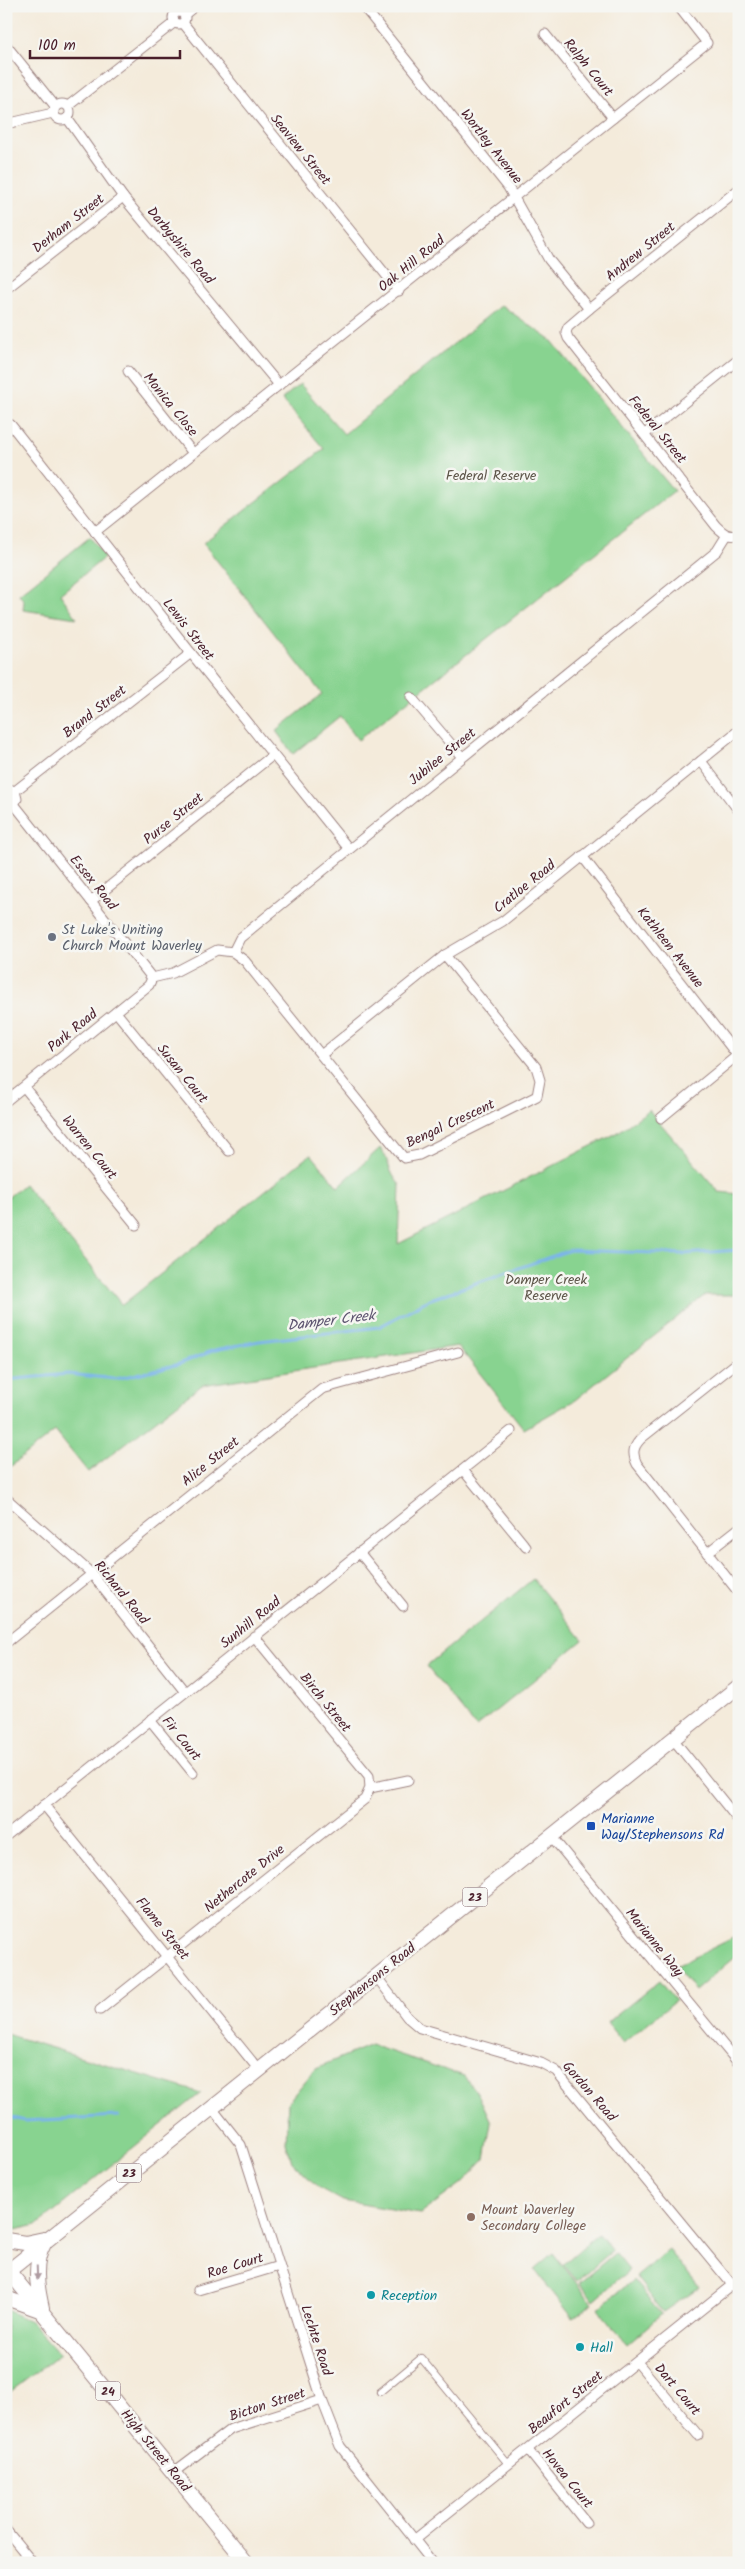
<svg xmlns="http://www.w3.org/2000/svg" width="745" height="2569" font-family="Kalam,sans-serif">
	<style>
		.green { fill: #88d390; stroke: #69795e }
		.lines { fill: none; stroke-linecap: round; stroke-linejoin: round }
		.stream { stroke: #7cb4ec; stroke-width: 3 }
		.pedestrian-casing { stroke: #9f8583; stroke-width: 8 }
		.minor-casing { stroke: #9f8583; stroke-width: 11 }
		.primary-casing { stroke: #9f8583; stroke-width: 16 }
		.pedestrian { stroke: #fff; stroke-width: 6 }
		.minor { stroke: #fff; stroke-width: 9 }
		.primary { stroke: #fff; stroke-width: 14 }
		.oneway { fill: #ae9aa0 }
		.worship-dot { fill: #6b7280; stroke: #f6f6f2; stroke-width: 2 }
		.transit-dot { fill: #1a4fb4; stroke: #f6f6f2; stroke-width: 2 }
		.education-dot { fill: #8d6e63; stroke: #f6f6f2; stroke-width: 2 }
		.culture-dot { fill: #0f9aa8; stroke: #f6f6f2; stroke-width: 2 }
		.labels { text-anchor: middle; stroke-width: 5; stroke-linejoin: round; paint-order: stroke }
		.shield { fill: #f6f6f2; stroke: #7e6067; stroke-width: 1 }
		.shield-label { font-size: 12px; font-weight: bold; fill: #4a1f2b }
		.street-label { font-size: 14px; fill: #4a1f2b; stroke: #f6f6f2 }
		.park-label { font-size: 14px; fill: #5d5549; stroke: #f6f6f2 }
		.worship-label { font-size: 14px; fill: #5b616d; stroke: #f6f6f2; text-anchor: start }
		.transit-label { font-size: 14px; fill: #164399; stroke: #f6f6f2; text-anchor: start }
		.education-label { font-size: 14px; fill: #785e54; stroke: #f6f6f2; text-anchor: start }
		.culture-label { font-size: 14px; fill: #0d838f; stroke: #f6f6f2; text-anchor: start }
		.water-label { font-size: 15px; font-style: italic; fill: #5c536f; stroke: #f6f6f2 }
	</style>
	<rect width="100%" height="100%" fill="#f6f6f2"/>
	<filter id="ink" filterUnits="userSpaceOnUse"><feTurbulence type="fractalNoise" baseFrequency=".02" numOctaves="2"/><feDisplacementMap in="SourceGraphic" scale="10" xChannelSelector="R" yChannelSelector="G"/><feConvolveMatrix kernelMatrix="1 2 1 2 8 2 1 2 1" color-interpolation-filters="sRGB"/></filter>
	<filter id="wash" filterUnits="userSpaceOnUse"><feTurbulence type="fractalNoise" baseFrequency=".0096" numOctaves="4" result="noise"/><feDisplacementMap in="SourceGraphic" scale="20" xChannelSelector="R" yChannelSelector="G"/><feGaussianBlur stdDeviation="1.12" result="paint"/><feColorMatrix in="noise" values="0 0 0 0 0 0 0 0 0 0 0 0 0 0 0 0 0 1.4 0 .05"/><feComposite in="paint" operator="in"/></filter>
	<g filter="url(#wash)">
		<rect width="100%" height="100%" fill="#f4ebdb"/>
		<g class="green">
			<path d="M501,305L552,341L674,491L358,740L340,716L293,754L276,731L322,694L203,543L324,449L282,399L300,384L344,434Z"/>
			<path d="M90,537L105,557L60,594L77,618L23,610L24,601L19,594Z"/>
			<path d="M649,1110L719,1192L739,1194V1295H705L575,1400L524,1429L458,1346L202,1385L88,1472L55,1431L6,1470V1199L24,1184L122,1305L311,1154L338,1187L380,1148C390,1160 387,1171 400,1185L398,1244L617,1133Z"/>
			<path d="M533,1579L583,1640L476,1727L426,1666Z"/>
			<path d="M739,1935V1953L695,1991L676,1966Z"/>
			<path d="M659,1981L675,2001L623,2043L607,2023Z"/>
			<path d="M6,2034L201,2093L37,2225L15,2230L6,2227Z"/>
			<path d="M371,2045L464,2076L479,2096L491,2122L485,2159L462,2183L420,2214L343,2201L319,2188L292,2162L286,2143L288,2102L316,2068Z"/>
			<path d="M598,2234L612,2251L577,2281L563,2264Z"/>
			<path d="M669,2250L699,2287L663,2312L636,2277Z"/>
			<path d="M553,2253L592,2303L573,2318L534,2269Z"/>
			<path d="M615,2253L629,2270L594,2300L579,2283Z"/>
			<path d="M633,2280L662,2314L627,2344L598,2309Z"/>
			<path d="M6,2310L30,2321L60,2354L6,2395Z"/>
		</g>
		<g class="lines">
			<g class="stream">
				<path d="M6,1380L68,1374L116,1379L179,1364L215,1350L259,1341L379,1327L428,1300L570,1250L684,1254L739,1250"/>
				<path d="M6,2116L24,2121L118,2116"/>
			</g>
		</g>
	</g>
	<g filter="url(#ink)">
		<g class="lines">
			<g class="pedestrian-casing">
				<path id="pedestrian" d="M380,2392L421,2358L509,2465"/>
			</g>
			<g class="minor-casing">
				<g id="minor">
					<path d="M363,6L508,187L549,260L589,309"/>
					<circle cx="179" cy="18" r="6"/>
					<path d="M184,15L195,6"/>
					<path d="M183,23L399,291"/>
					<path d="M545,34L613,118"/>
					<path d="M6,45L55,106"/>
					<circle cx="62" cy="112" r="8"/>
					<path d="M68,106L175,22"/>
					<path d="M67,118L123,197L279,385"/>
					<path d="M6,124L53,113"/>
					<path d="M739,189L589,309L568,327L566,332L568,338L716,526C723,533 729,538 739,534"/>
					<path d="M6,289L123,197"/>
					<path d="M128,371L193,453"/>
					<path d="M6,428L11,425L191,653L349,849"/>
					<path d="M645,434L739,359"/>
					<path d="M95,532L707,43L678,6"/>
					<path d="M411,697L462,757"/>
					<path d="M701,761L739,811"/>
					<path d="M6,788L15,791L17,799L14,804L6,806"/>
					<path d="M15,791L191,653"/>
					<path d="M14,804L152,978"/>
					<path d="M582,856L737,1055"/>
					<path d="M91,901L273,755"/>
					<path d="M233,952L245,961L404,1158L419,1155L537,1096L540,1080L536,1067L445,955"/>
					<path d="M152,978L173,973L217,950L233,952L240,938L717,551L727,535"/>
					<path d="M116,1012L229,1151"/>
					<path d="M321,1055L445,955L503,921L739,730"/>
					<path d="M24,1087L136,1225"/>
					<path d="M6,1101L149,985L152,978"/>
					<path d="M661,1118L739,1054"/>
					<path d="M739,1361L643,1437C634,1445 631,1452 637,1464L739,1593"/>
					<path d="M463,1470L526,1547"/>
					<path d="M6,1498L91,1573L185,1692"/>
					<path d="M359,1552L403,1606"/>
					<path d="M707,1553L739,1528"/>
					<path d="M254,1636L369,1776L370,1788"/>
					<path d="M6,1643L322,1389L458,1352"/>
					<path d="M150,1720L193,1773"/>
					<path d="M673,1739L739,1821"/>
					<path d="M370,1788L408,1780"/>
					<path d="M44,1805L259,2070"/>
					<path d="M6,1836L511,1431"/>
					<path d="M551,1836L739,2064"/>
					<path d="M376,1976L407,2017L420,2028L541,2063L556,2071L739,2293"/>
					<path d="M100,2010L365,1799L370,1788"/>
					<path d="M211,2107L241,2145L322,2400L340,2446L433,2563"/>
					<path d="M198,2290L279,2266"/>
					<path d="M637,2362L698,2435"/>
					<path d="M528,2450L586,2523"/>
					<path d="M174,2472L231,2429L322,2400"/>
					<path d="M6,2530L33,2563"/>
					<path d="M414,2540L732,2285"/>
				</g>
			</g>
			<g class="primary-casing">
				<g id="primary">
					<path d="M6,2240L25,2243L44,2239"/>
					<path d="M6,2268L247,2563"/>
					<path d="M6,2273L739,1686"/>
					<path d="M6,2298L42,2311"/>
					<path d="M42,2308C37,2286 33,2264 44,2244"/>
				</g>
			</g>
			<use href="#pedestrian" class="pedestrian"/>
			<use href="#minor" class="minor"/>
			<use href="#primary" class="primary"/>
		</g>
		<defs><path id="oneway-solid" d="M-6-.8H1V-3.2L6.5 0L1 3.2V.8H-6Z" transform="scale(1.25)"/></defs>
		<use class="oneway" href="#oneway-solid" transform="translate(37 2273) rotate(88)"/>
	</g>
	<circle class="worship-dot" cx="52" cy="937" r="5"/>
	<rect class="transit-dot" x="586" y="1821" width="10" height="10" rx="2.5"/>
	<circle class="education-dot" cx="471" cy="2217" r="5"/>
	<g class="culture-dot">
		<circle cx="371" cy="2295" r="5"/>
		<circle cx="580" cy="2347" r="5"/>
	</g>
	<g class="labels">
		<g class="shield">
			<rect x="462.5" y="1887.5" width="25" height="19" rx="4"/>
			<rect x="116.5" y="2163.5" width="25" height="19" rx="4"/>
			<rect x="95.5" y="2381.5" width="25" height="19" rx="4"/>
		</g>
		<g class="shield-label">
			<text x="475" y="1901">23</text>
			<text x="129" y="2177">23</text>
			<text x="108" y="2395">24</text>
		</g>
		<g class="street-label">
			<text transform="translate(589 67) rotate(51)" y="5">Ralph Court</text>
			<text transform="translate(492 146) rotate(52)" y="5">Wortley Avenue</text>
			<text transform="translate(301 149) rotate(51)" y="5">Seaview Street</text>
			<text transform="translate(68 223) rotate(-38)" y="5">Derham Street</text>
			<text transform="translate(181 245) rotate(50)" y="5">Darbyshire Road</text>
			<text transform="translate(640 251) rotate(-39)" y="5">Andrew Street</text>
			<text transform="translate(411 263) rotate(-39)" y="5">Oak Hill Road</text>
			<text transform="translate(171 404) rotate(51)" y="5">Monica Close</text>
			<text transform="translate(658 429) rotate(51)" y="5">Federal Street</text>
			<text transform="translate(189 629) rotate(52)" y="5">Lewis Street</text>
			<text transform="translate(94 711) rotate(-38)" y="5">Brand Street</text>
			<text transform="translate(442 756) rotate(-39)" y="5">Jubilee Street</text>
			<text transform="translate(173 818) rotate(-39)" y="5">Purse Street</text>
			<text transform="translate(94 882) rotate(51)" y="5">Essex Road</text>
			<text transform="translate(524 886) rotate(-39)" y="5">Cratloe Road</text>
			<text transform="translate(671 947) rotate(52)" y="5">Kathleen Avenue</text>
			<text transform="translate(72 1030) rotate(-39)" y="5">Park Road</text>
			<text transform="translate(183 1073) rotate(51)" y="5">Susan Court</text>
			<text transform="translate(450 1123) rotate(-25)" y="5">Bengal Crescent</text>
			<text transform="translate(90 1147) rotate(51)" y="5">Warren Court</text>
			<text transform="translate(210 1461) rotate(-39)" y="5">Alice Street</text>
			<text transform="translate(122 1592) rotate(51)" y="5">Richard Road</text>
			<text transform="translate(250 1622) rotate(-39)" y="5">Sunhill Road</text>
			<text transform="translate(326 1702) rotate(51)" y="5">Birch Street</text>
			<text transform="translate(182 1738) rotate(51)" y="5">Fir Court</text>
			<text transform="translate(244 1878) rotate(-39)" y="5">Nethercote Drive</text>
			<text transform="translate(163 1928) rotate(51)" y="5">Flame Street</text>
			<text transform="translate(655 1942) rotate(51)" y="5">Marianne Way</text>
			<text transform="translate(372 1979) rotate(-39)" y="5">Stephensons Road</text>
			<text transform="translate(590 2091) rotate(49)" y="5">Gordon Road</text>
			<text transform="translate(235 2265) rotate(-17)" y="5">Roe Court</text>
			<text transform="translate(317 2340) rotate(72)" y="5">Lechte Road</text>
			<text transform="translate(678 2389) rotate(50)" y="5">Dart Court</text>
			<text transform="translate(565 2402) rotate(-39)" y="5">Beaufort Street</text>
			<text transform="translate(267 2404) rotate(-18)" y="5">Bicton Street</text>
			<text transform="translate(156 2450) rotate(51)" y="5">High Street Road</text>
			<text transform="translate(568 2478) rotate(51)" y="5">Hovea Court</text>
		</g>
		<g class="park-label">
			<text x="491" y="480">Federal Reserve</text>
			<text x="546" y="1284">Damper Creek<tspan x="546" dy="16">Reserve</tspan></text>
		</g>
		<g class="worship-label">
			<text x="62" y="934">St Luke's Uniting<tspan x="62" dy="16">Church Mount Waverley</tspan></text>
		</g>
		<g class="transit-label">
			<text x="601" y="1823">Marianne<tspan x="601" dy="16">Way/Stephensons Rd</tspan></text>
		</g>
		<g class="education-label">
			<text x="481" y="2214">Mount Waverley<tspan x="481" dy="16">Secondary College</tspan></text>
		</g>
		<g class="culture-label">
			<text x="381" y="2300">Reception</text>
			<text x="590" y="2352">Hall</text>
		</g>
		<g class="water-label">
			<text transform="translate(331 1320) rotate(-7)" y="5">Damper Creek</text>
		</g>
	</g>
	<rect width="745" height="2569" fill="none" stroke="#f6f6f2" stroke-width="25"/>
	<path d="M30 50v8h150v-8" fill="none" stroke="#4a1f2b" stroke-width="2.5"/>
	<text x="38" y="50" font-size="15" fill="#4a1f2b" stroke="#f6f6f2" stroke-width="4" paint-order="stroke">100 m</text>
</svg>
